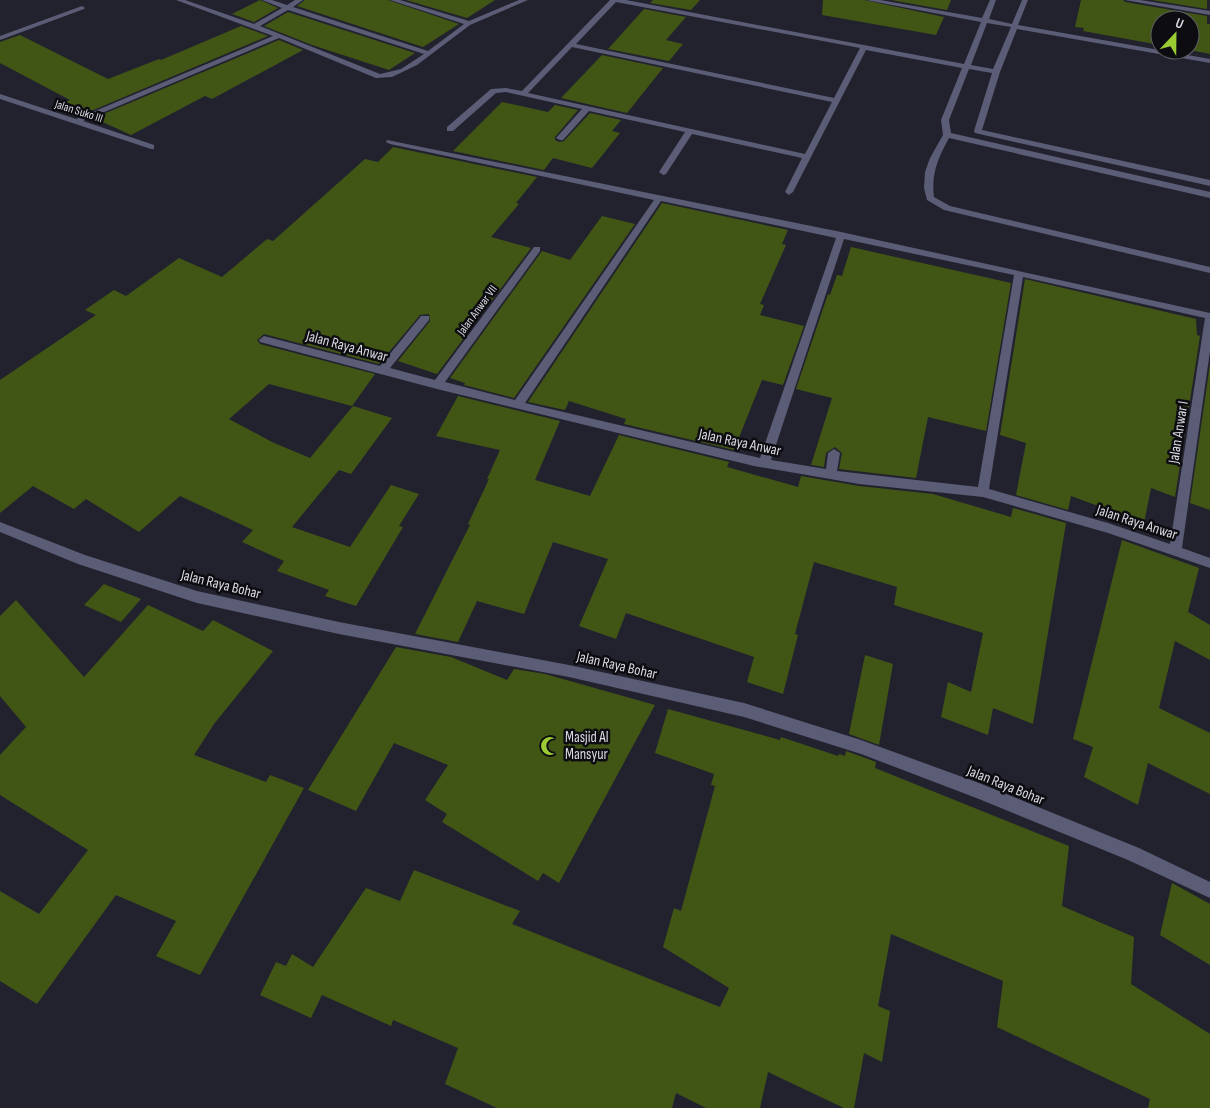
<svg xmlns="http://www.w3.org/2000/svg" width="1210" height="1108" font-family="'Sofia Sans Condensed',sans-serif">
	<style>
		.building { fill: #415615 }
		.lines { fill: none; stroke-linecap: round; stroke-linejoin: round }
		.minor { fill: #5b5c76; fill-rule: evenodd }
		.tertiary { fill: #5b5c76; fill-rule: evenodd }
		.labels { text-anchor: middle; stroke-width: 5; stroke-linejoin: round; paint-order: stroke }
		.far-street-label { font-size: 12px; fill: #d9d9e1; stroke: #0c0c11 }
		.street-label { font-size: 15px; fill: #d9d9e1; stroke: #0c0c11 }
		.poi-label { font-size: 15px; fill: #d9d9e1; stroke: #0c0c11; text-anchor: start }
	</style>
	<rect width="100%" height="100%" fill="#22222e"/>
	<g class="building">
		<path d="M260,0L278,8L254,22L232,14Z"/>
		<path d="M305,0H388L459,24L423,47L297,6Z"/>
		<path d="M406,0H495L467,18Z"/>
		<path d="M653,0H700L691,10L650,3Z"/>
		<path d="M823,0H864L944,17L936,35L822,15Z"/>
		<path d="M891,0H951L947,10Z"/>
		<path d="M1081,0H1123L1125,2L1207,16V24H1210V54L1190,50V20H1160V45L1083,31L1084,28L1075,27Z"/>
		<path d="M1152,0H1207V9Z"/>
		<path d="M644,9L686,17L666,40L683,44L669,61L608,49Z"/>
		<path d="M288,12L415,53L389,70L312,45L264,26Z"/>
		<path d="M241,26L268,36L84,114L62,103L70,100L0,63V42L20,35L108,79L159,59L161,60Z"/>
		<path d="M279,40L303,50L212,99L205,96L131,135L94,118Z"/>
		<path d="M602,55L663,68L627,113L561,98Z"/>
		<path d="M502,102L548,112L555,105L578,110L555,137V140L559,142L564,141L590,113L621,120L612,131L620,133L592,168L553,158L544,170L453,151Z"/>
		<path d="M393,147L537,177L516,203L519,204L491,237L531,248L437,374L398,361L430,321L429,314L420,315L379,364L264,334L257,340L260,344L375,374L352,406L269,384L229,419L272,442L310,458L353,406L392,418L351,474L339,470L292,527L350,547L391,485L419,494L399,526L403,527L356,606L325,596L329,590L277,571L284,561L242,542L253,530L180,496L139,532L86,499L74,509L33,486L0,513V380L96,315L85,310L114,290L126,296L179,258L222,277L267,239L273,241L365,159L378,162Z"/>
		<path d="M662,203L788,230L782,244L786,245L760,304L764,305L760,315L804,326L783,385L762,380L734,450L624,424L626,419L569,401L565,410L528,402Z"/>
		<path d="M602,216L635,224L514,398L464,385L465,383L450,378L542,251L570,260Z"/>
		<path d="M851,247L1011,283L986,431L928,417L916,478L839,469L842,453L835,447L826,453L824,467L811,465L832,398L796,389L828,294L830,295L837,275L842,276Z"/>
		<path d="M1025,279L1196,319L1197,335L1200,336L1175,497L1151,488L1144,523L1071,496L1068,510L1016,495L1026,443L1000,435Z"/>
		<path d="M1210,364V510L1190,503Z"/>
		<path d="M458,396L560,421L535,480L590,496L619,435L729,462L727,467L798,487L801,476L859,486L933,494L1011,517L1013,508L1066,523L1033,724L993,708L988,735L941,717L948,682L971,692L983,633L894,605L897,587L814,562L795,634L798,635L783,694L747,682L754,657L626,613L616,639L579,626L608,559L553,542L524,614L477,601L458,642L415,634L470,525L468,524L489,479H487L500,450L436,436Z"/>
		<path d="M1122,540L1199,568L1188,612L1210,625V660L1175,641L1159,708L1210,733V794L1148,763L1138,805L1084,777L1093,747L1073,739Z"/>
		<path d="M104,584L141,599L121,622L84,605Z"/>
		<path d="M16,600L84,677L148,605L203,631L213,620L273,651L214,724L194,755L266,782L270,775L304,788L200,975L156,956L176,921L116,895L37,1004L0,981V891L39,914L88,850L0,795V755L26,727L0,696V616Z"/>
		<path d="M396,647L451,657L507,680L514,669L545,674L655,705L559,883L543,873L538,881L442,822L447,814L425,800L448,765L394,743L356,811L308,790Z"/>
		<path d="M865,655L893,664L879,745L849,734Z"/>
		<path d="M668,709L780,740L781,737L838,756L839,754L845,756L846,751L860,756L876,762L875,768L1069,846L1062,906L1134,937L1131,984L1210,1034V1108H1148L1150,1099L997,1027L1003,981L891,934L878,1006L890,1011L882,1062L864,1053L854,1108H844L768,1072L760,1108H706L676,1093L672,1108H497L445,1084L458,1048L393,1020L391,1026L322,995L311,1018L260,995L276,962L286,966L292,954L313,967L366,888L400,901L414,870L520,911L512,924L720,1007L729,988L663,947L674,908L681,911L715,786L711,785L714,774L655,753Z"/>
		<path d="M1172,883L1210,904V965L1160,935Z"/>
	</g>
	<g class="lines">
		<g class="minor">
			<path d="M176,0H185L254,24L282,8L262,0H272L287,5L295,0H303L293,7L428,51L464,24L390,0H400L469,21L519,0H528L470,25L417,65L392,77L376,78L279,38L83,121L154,145V149H151L0,99V94L76,119L273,36ZM288,10L424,54L401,69L380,74L260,26Z"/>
			<path d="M610,0H626L964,64L981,22L866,0H880L982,18L990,0H996L989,19L1012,24L1022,0H1028L1018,25L1210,59V63L1017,29L1000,72L982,130L1210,180V186L975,133L974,131L992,73L969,69L949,120L951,133L1210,192V198L949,138C938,158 931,174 934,197L950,206L1210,267V273L944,210L927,200L924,188L925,172L930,158L943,135L941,120L962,68L866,50L793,192L789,195L785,192L802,158L692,134L666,174L663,175L659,172L685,132L589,111L563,140H560L556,138L582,109L506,92L496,93L453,131H447V127L491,89L506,88L522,91ZM616,2L860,48L834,98L576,44ZM987,23L1011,27L993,69L971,65ZM572,47L832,102L805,154L528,93Z"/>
			<path d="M1125,0H1140L1210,11V15Z"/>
			<path d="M82,6L85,8L84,9L0,40V36Z"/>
			<path d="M387,140L841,232L1210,313V351L1182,548L1210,558V568L1108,533L983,497L859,484L754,466L437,389L260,342L259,340L264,336L380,366L421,316H429V320L390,368L435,380L534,247H540V251L445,382L515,400L654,200L390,144L386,142ZM661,201L836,238L760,458L525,403ZM844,239L1014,275L978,487L837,471L840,453L834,449L828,453L826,469L771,460ZM1023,277L1205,318L1170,544L1108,523L989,489Z"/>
		</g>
		<path class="tertiary" d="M0,522L85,555L197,591L339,622L569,665L744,703L861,740L979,783L1139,848L1210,882V898L1128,860L979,799L861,754L744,717L569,677L339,634L197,603L78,564L0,532Z"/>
	</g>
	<defs>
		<g id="mosque-bare" transform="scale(1.5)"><path d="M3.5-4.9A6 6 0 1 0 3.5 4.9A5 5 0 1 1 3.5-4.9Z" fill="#9bcb32" stroke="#0c0c11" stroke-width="2.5" paint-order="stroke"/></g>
	</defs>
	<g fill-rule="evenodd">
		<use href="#mosque-bare" x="550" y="746"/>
	</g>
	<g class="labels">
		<g class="far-street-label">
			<text transform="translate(79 111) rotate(18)" y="4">Jalan Suko III</text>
			<text transform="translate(477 310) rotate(-54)" y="4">Jalan Anwar VII</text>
		</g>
		<g class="street-label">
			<text transform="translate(347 346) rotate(15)" y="5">Jalan Raya Anwar</text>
			<text transform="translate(1178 432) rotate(-81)" y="5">Jalan Anwar I</text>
			<text transform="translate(740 442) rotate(12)" y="5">Jalan Raya Anwar</text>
			<text transform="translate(1137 522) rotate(18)" y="5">Jalan Raya Anwar</text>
			<text transform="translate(221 584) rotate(14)" y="5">Jalan Raya Bohar</text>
			<text transform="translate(617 665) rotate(13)" y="5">Jalan Raya Bohar</text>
			<text transform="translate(1006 785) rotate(22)" y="5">Jalan Raya Bohar</text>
		</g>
		<g class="poi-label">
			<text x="565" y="742">Masjid Al<tspan x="565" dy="17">Mansyur</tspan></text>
		</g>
	</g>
	<g transform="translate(1175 35) rotate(22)"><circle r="24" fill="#0c0c11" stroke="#5e5e64"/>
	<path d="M0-4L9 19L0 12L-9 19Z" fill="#9bcb32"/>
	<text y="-8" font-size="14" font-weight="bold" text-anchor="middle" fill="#d9d9e1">U</text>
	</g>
</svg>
